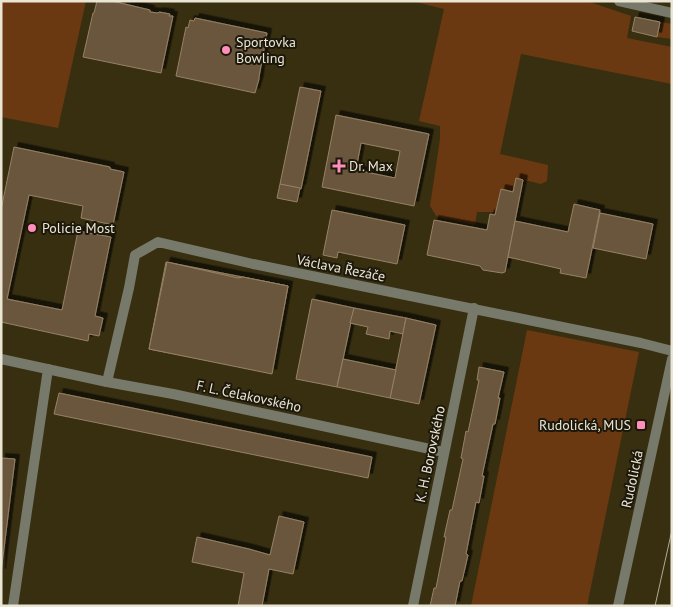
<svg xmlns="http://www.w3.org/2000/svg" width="673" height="607" font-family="'PT Sans',sans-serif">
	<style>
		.green { fill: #6b3911 }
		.building { fill: #6b573d; stroke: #968165; fill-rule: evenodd; filter: url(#shadow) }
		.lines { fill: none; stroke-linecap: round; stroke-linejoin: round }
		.minor { stroke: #77796b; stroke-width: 10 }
		.tertiary { stroke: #77796b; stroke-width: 10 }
		.tram { stroke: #b1ab95; stroke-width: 1 }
		.poi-dot { fill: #ff8eba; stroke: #1c180b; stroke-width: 2 }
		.labels { text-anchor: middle; stroke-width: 4; stroke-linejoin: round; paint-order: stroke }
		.poi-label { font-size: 14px; fill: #ebe6d4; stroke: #1c180b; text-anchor: start }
		.street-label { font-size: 14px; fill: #ebe6d4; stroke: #1c180b }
	</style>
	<defs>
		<filter id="shadow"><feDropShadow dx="4.5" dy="-4.5" stdDeviation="0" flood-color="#0009"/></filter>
	</defs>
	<rect width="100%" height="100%" fill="#382f11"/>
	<g class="green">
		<path d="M1,1H86L58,128L1,117Z"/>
		<path d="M412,1H587L631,16L627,38L672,47V84L521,54L500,154L548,165L547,181L541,184L516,178L513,192L501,189L495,212H477L475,225L437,217L430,206L440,139V126L419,121L444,9Z"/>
		<path d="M661,22L672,24V39L657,37Z"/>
		<path d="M527,330L639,352L587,606H471Z"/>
	</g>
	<g class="building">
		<path d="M97,1H112L150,10V12L158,13L159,12L170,14L169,16H173L161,73L83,57L93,13H94Z"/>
		<path d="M635,17L660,22L657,37L632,31Z"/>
		<path d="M195,18L267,33L259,77V79L255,93L176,76L186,27L188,28L190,20L194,21Z"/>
		<path d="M300,87L321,91L301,189L280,184Z"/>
		<path d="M336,115L429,134L414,206L322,187ZM361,143L400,151L395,178L356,170Z"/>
		<path d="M14,147L110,167V169L124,172L113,225L81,218L83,206L29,195L7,299L62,310L78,231L111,237L95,316L103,318L99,336L89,334L88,341L1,322V210Z"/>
		<path d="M516,178L523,180L505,272L502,273L483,270L480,266L427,255L434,220L487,230L490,214L495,215L501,189L513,192Z"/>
		<path d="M280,184L300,188L297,202L277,198Z"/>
		<path d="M574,204L600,210L586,278L560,273L561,269L508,257L515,221L568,232Z"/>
		<path d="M332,210L405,225L397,264L338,252L337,258L323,255Z"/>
		<path d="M600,213L653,224L646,259L593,248Z"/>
		<path d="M166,262L288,286L271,373L149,349Z"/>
		<path d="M167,262L238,278L243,277L288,286L272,374L149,349Z"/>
		<path d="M312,299L354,308L337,387L296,379Z"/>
		<path d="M354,308L406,318L403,334L390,331L389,339L366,334L368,327L350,323Z"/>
		<path d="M406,318L436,325L419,404L390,398Z"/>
		<path d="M343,359L396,370L390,398L337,387Z"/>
		<path d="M479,367L504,372L498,398H500L495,424H493L482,476H484L479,503L476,502L466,554L468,555L462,581H460L455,606H430L434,588H436L446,537H444L450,510H452L463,459L461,458L466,431L468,432L479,380H477Z"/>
		<path d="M59,393L372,457L368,478L54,414Z"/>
		<path d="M1,458L15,459L1,573Z"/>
		<path d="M279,516L304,522L293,574L269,569L262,606H238L244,573L192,562L197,537L249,549L270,555Z"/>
	</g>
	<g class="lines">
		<g class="minor">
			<path d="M1,359L107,382L173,394L444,452"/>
			<path d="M107,382L129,288L135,255L158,242L253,264L641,343L672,351"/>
			<path d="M13,606L48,369"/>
			<path d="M413,606L474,308"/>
		</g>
		<g class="tertiary">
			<path d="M619,1L672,13"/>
			<path d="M618,606L672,359"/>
		</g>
		<path class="tram" d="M655,606L672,530"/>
	</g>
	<g class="poi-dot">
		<circle cx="226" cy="50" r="5"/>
		<path d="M336.5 158.5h5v5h5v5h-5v5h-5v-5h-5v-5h5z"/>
		<circle cx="32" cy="228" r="5"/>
		<rect x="636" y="420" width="10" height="10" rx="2.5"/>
	</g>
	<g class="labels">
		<g class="poi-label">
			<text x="236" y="47">Sportovka<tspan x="236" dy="16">Bowling</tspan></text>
			<text x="349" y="171">Dr. Max</text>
			<text x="42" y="233">Policie Most</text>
			<text x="631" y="430" text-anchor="end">Rudolická, MUS</text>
		</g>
		<g class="street-label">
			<text transform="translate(341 268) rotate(11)" y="5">Václava Řezáče</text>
			<text transform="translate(249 396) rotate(12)" y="5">F. L. Čelakovského</text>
			<text transform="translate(430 454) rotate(-78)" y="5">K. H. Borovského</text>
			<text transform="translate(632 479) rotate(-78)" y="5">Rudolická</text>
		</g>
	</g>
	<rect width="673" height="607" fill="none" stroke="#ebe6d4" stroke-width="5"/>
</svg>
